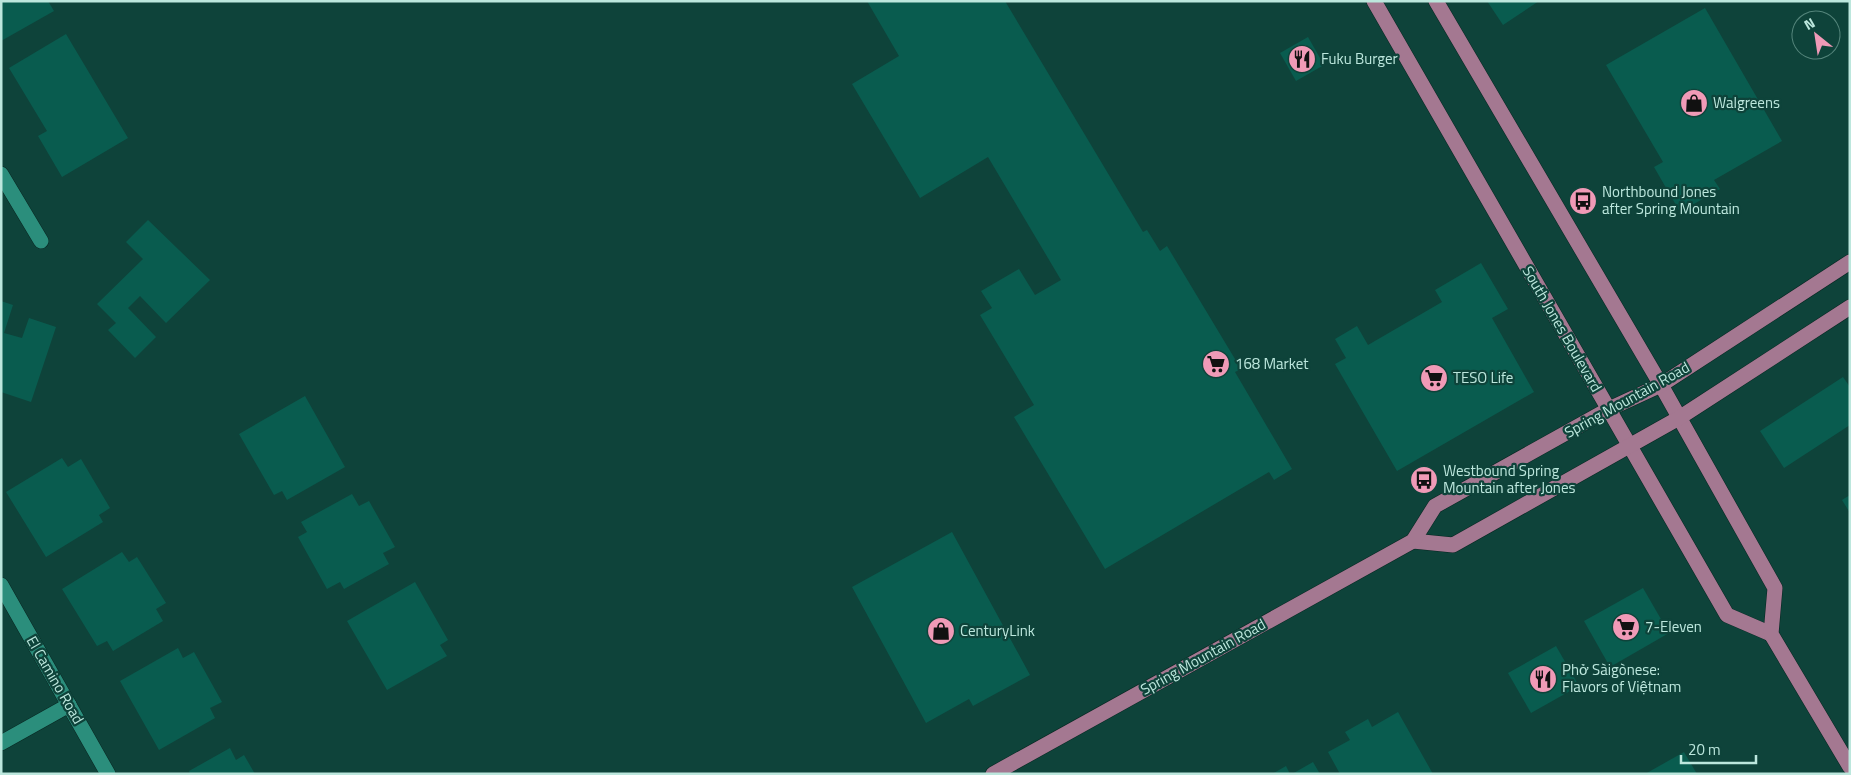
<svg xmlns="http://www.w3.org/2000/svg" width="1851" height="775" font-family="'Titillium Web',sans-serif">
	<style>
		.building { fill: #095c4f }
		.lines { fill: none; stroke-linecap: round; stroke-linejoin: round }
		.minor-casing { stroke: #082621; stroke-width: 16 }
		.major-casing { stroke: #082621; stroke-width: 16 }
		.minor { stroke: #2b8e7c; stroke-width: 15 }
		.major { stroke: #a47891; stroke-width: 15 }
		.labels { text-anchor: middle; stroke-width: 4.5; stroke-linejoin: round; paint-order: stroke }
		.poi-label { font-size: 15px; fill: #bce7dd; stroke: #0e433a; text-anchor: start }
		.street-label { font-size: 15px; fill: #bce7dd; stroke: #0e433a }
	</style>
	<rect width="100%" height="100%" fill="#0e433a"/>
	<g class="building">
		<path d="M1,1H48L54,11L1,41Z"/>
		<path d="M867,1H1005L1143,232L1147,230L1160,251L1167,246L1241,369L1235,372L1292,469L1274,480L1269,472L1105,569L1014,417L1034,405L980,315L992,308L981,291L1019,269L1035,295L1061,280L988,157L920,198L852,84L899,56Z"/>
		<path d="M1487,1H1539L1503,25Z"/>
		<path d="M1705,8L1782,141L1714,180L1720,189L1680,212L1654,167L1663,162L1606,65Z"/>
		<path d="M66,34L128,138L62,177L38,136L47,131L9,68Z"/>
		<path d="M1308,37L1324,65L1296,81L1280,53Z"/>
		<path d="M148,220L210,280L166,323L140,296L128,308L156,337L135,358L108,330L116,323L97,304L143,259L126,242Z"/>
		<path d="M1481,263L1508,309L1492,318L1534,392L1397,471L1335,364L1346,358L1335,339L1357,326L1368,345L1442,302L1435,290Z"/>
		<path d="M1,301L13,305L4,333L22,338L29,318L56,327L31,402L1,392Z"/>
		<path d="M1843,377L1850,387V425L1784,468L1760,431Z"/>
		<path d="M305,396L345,467L287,500L282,491L274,495L239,434Z"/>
		<path d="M62,458L68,467L81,459L110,508L99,515L103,522L46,557L6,492Z"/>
		<path d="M352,494L359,506L369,501L395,547L383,553L389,564L344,589L340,582L327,589L298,537L307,532L301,522Z"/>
		<path d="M1850,495V513L1842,500Z"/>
		<path d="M952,532L1030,675L973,706L969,699L926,723L852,587Z"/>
		<path d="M122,552L129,562L137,557L166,603L156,609L163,621L113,651L107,641L97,646L62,589Z"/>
		<path d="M415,582L448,640L440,645L447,656L387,690L347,621Z"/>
		<path d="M1643,588L1669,633L1610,667L1584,621Z"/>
		<path d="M1556,646L1579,686L1531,713L1508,673Z"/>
		<path d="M178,648L183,658L194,652L222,702L210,708L215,718L159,750L120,681Z"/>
		<path d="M1398,712L1433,774H1340L1328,752L1350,740L1345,732L1368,719L1372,727Z"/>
		<path d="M230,748L236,760L244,755L255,774H190L189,771Z"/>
		<path d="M1684,752L1697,774H1645Z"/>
		<path d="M1313,762L1320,774H1292Z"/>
		<path d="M1286,766L1290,774H1272Z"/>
	</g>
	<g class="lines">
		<g class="minor-casing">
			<g id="minor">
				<path d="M1,174L41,241"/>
				<path d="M1,585L108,774"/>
				<path d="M1,743L69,705"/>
			</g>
		</g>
		<g class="major-casing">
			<g id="major">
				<path d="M1374,1L1727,615L1771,634"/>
				<path d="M1436,1L1661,385L1775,588L1771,634L1850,767"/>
				<path d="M1413,541L1453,545L1679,418L1850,307"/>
				<path d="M993,774L1413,541L1435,506L1609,409L1661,385L1850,262"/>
			</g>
		</g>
		<use href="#minor" class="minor"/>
		<use href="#major" class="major"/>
	</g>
	<defs>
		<g id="restaurant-disc" transform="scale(1.4375)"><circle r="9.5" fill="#f09ab7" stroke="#0e433a"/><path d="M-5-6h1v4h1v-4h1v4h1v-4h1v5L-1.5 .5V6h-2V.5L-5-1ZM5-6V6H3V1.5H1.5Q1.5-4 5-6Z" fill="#111"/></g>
		<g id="shop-disc" transform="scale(1.4375)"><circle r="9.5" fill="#f09ab7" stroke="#0e433a"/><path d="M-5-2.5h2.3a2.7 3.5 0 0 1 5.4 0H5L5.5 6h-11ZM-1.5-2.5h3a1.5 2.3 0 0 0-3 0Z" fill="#111"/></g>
		<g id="bus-disc" transform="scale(1.4375)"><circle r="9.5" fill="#f09ab7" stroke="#0e433a"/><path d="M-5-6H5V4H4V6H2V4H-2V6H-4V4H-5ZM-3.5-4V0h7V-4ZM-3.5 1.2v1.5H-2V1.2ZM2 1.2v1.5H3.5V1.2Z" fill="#111"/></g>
		<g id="supermarket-disc" transform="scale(1.4375)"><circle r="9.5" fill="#f09ab7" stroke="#0e433a"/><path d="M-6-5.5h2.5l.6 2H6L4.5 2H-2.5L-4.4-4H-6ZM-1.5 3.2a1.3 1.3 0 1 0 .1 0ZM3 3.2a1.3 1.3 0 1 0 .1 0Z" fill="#111"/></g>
	</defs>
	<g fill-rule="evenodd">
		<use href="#restaurant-disc" x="1302" y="59"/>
		<use href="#shop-disc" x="1694" y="103"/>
		<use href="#bus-disc" x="1583" y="201"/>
		<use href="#supermarket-disc" x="1216" y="364"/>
		<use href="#supermarket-disc" x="1434" y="378"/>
		<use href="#bus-disc" x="1424" y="480"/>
		<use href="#supermarket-disc" x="1626" y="627"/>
		<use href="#shop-disc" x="941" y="631"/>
		<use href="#restaurant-disc" x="1543" y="679"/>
	</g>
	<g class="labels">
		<g class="poi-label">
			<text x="1321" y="64">Fuku Burger</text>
			<text x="1713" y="108">Walgreens</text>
			<text x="1602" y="197">Northbound Jones<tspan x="1602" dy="17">after Spring Mountain</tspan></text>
			<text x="1235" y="369">168 Market</text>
			<text x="1453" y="383">TESO Life</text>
			<text x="1443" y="476">Westbound Spring<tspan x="1443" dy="17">Mountain after Jones</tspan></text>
			<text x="1645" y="632">7-Eleven</text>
			<text x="960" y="636">CenturyLink</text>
			<text x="1562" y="675">Phở Sàigònese:<tspan x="1562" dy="17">Flavors of Việtnam</tspan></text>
		</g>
		<g class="street-label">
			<text transform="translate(1562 329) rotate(60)" y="5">South Jones Boulevard</text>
			<text transform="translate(1627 400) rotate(-29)" y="5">Spring Mountain Road</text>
			<text transform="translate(1203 657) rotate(-29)" y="5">Spring Mountain Road</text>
			<text transform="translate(55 680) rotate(60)" y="5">El Camino Road</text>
		</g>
	</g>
	<rect width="1851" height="775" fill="none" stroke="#bce7dd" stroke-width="5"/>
	<g transform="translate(1816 35) rotate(330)"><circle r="24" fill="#0e433a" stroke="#54857b"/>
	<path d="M0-4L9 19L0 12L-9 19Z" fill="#f09ab7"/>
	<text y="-8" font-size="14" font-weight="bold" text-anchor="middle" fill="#bce7dd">N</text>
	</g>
	<path d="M1681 755v8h75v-8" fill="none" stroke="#bce7dd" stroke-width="2.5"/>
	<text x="1688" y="755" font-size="15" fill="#bce7dd" stroke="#0e433a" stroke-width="4" paint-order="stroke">20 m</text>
</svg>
